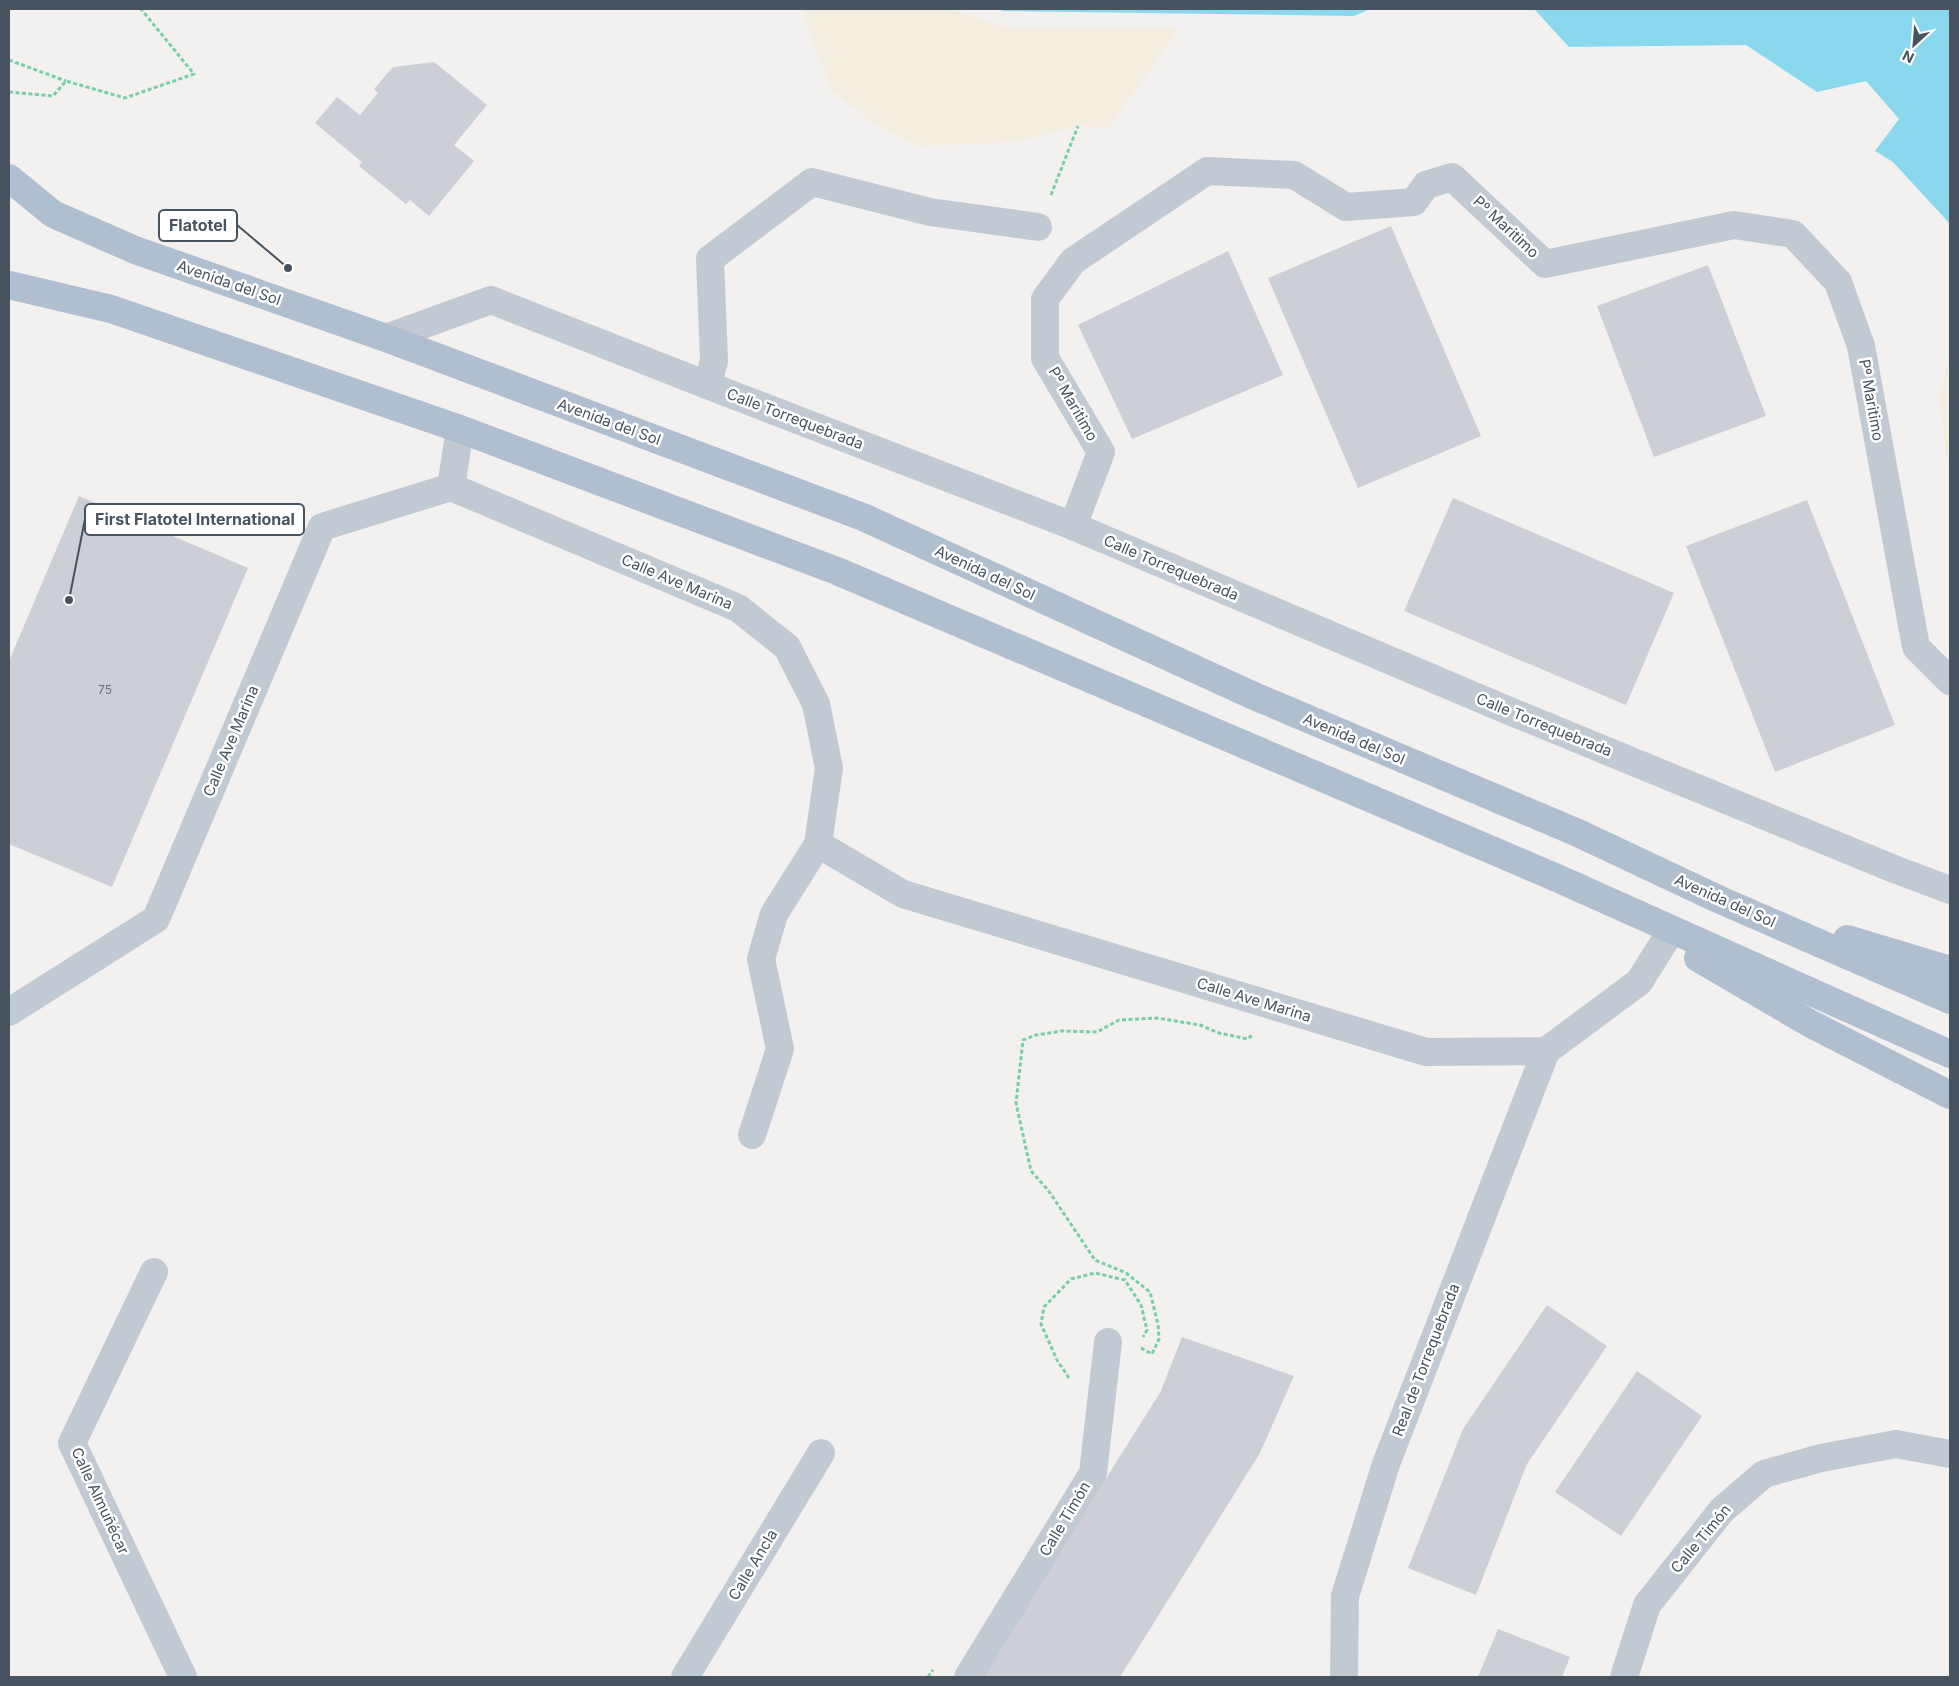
<svg xmlns="http://www.w3.org/2000/svg" width="1959" height="1686" font-family="Inter,sans-serif">
	<style>
		.sand { fill: #f4eee1 }
		.water { fill: #8ad8ee }
		.building { fill: #cccfd5 }
		.lines { fill: none; stroke-linecap: round; stroke-linejoin: round }
		.path { stroke: #75d0a5; stroke-width: 3; stroke-dasharray: 4 2.5; stroke-linecap: butt }
		.pedestrian { stroke: #c1cad2; stroke-width: 28 }
		.minor { stroke: #c1cad2; stroke-width: 28 }
		.primary { stroke: #afbfcf; stroke-width: 28 }
		.labels { text-anchor: middle; stroke-width: 5; stroke-linejoin: round; paint-order: stroke }
		.number-label { font-size: 12px; fill: #68727c }
		.street-label { font-size: 15px; fill: #47535e; stroke: #fff }
		.leader { fill: none; stroke: #47535e; stroke-width: 2 }
		.callout-dot { fill: #47535e; stroke: #fff; stroke-width: 2 }
		.callout { fill: #fff; stroke: #47535e; stroke-width: 2 }
		.callout-label { font-size: 16px; text-anchor: middle; font-weight: bold; fill: #47535e }
	</style>
	<rect width="100%" height="100%" fill="#f3f0f0"/>
	<g class="sand">
		<path d="M801,9H950L1010,28H1180L1109,128L1078,126L1019,142L919,146L877,126L831,90Z"/>
		<path d="M1950,350V461L1946,458L1939,397Z"/>
	</g>
	<g class="water">
		<path d="M997,9H1370L1354,16L1004,11Z"/>
		<path d="M1534,9H1950V289V224L1893,162L1875,151L1899,119L1866,81L1817,92L1746,45L1569,47Z"/>
	</g>
	<g class="building">
		<path d="M434,62L487,105L454,145L474,161L429,216L410,200L406,204L359,166L362,162L315,123L337,97L360,115L378,93L374,89L393,67Z"/>
		<path d="M1391,226L1481,436L1358,488L1268,278Z"/>
		<path d="M1228,251L1283,375L1132,439L1078,325Z"/>
		<path d="M1708,265L1766,416L1654,457L1597,306Z"/>
		<path d="M79,496L248,568L112,887L9,844V661Z"/>
		<path d="M1453,498L1674,593L1626,705L1404,611Z"/>
		<path d="M1807,500L1895,725L1775,772L1686,546Z"/>
		<path d="M1547,1305L1607,1346L1527,1464L1476,1595L1408,1568L1463,1429Z"/>
		<path d="M1182,1337L1294,1376L1260,1453L1120,1677H981L1161,1391Z"/>
		<path d="M1637,1371L1702,1416L1621,1536L1555,1492Z"/>
		<path d="M1498,1629L1570,1657L1562,1677H1478Z"/>
	</g>
	<g class="lines">
		<g class="path">
			<path d="M9,60L66,81"/>
			<path d="M9,92L53,96L66,81L125,98L194,74L141,9"/>
			<path d="M1051,195L1078,126"/>
			<path d="M1141,1348L1152,1354L1159,1339L1158,1324L1150,1292L1126,1273L1095,1260L1048,1190L1031,1171L1016,1103L1023,1040L1036,1035L1062,1031L1097,1032L1119,1020L1157,1018L1200,1025L1219,1033L1248,1039L1252,1035"/>
			<path d="M1069,1378L1057,1360L1041,1324L1044,1307L1071,1279L1095,1273L1125,1280L1141,1305L1147,1330L1143,1337"/>
			<path d="M928,1677L933,1670"/>
		</g>
		<g class="pedestrian">
			<path d="M707,385L714,361L710,259L812,182L930,212L1038,227"/>
			<path d="M1073,526L1101,452L1045,358V299L1073,261L1207,171L1294,175L1346,207L1414,202L1426,185L1452,177L1545,264L1734,225L1793,234L1838,282L1861,346L1916,647L1950,681"/>
		</g>
		<g class="minor">
			<path d="M386,338L491,300L707,385L1073,526L1507,710L1894,869L1950,890"/>
			<path d="M451,487L460,429"/>
			<path d="M9,1012L156,919L322,527L451,487L738,608L787,647L816,704L829,768L818,844L903,894L1426,1052L1546,1051L1639,982L1666,939"/>
			<path d="M752,1135L780,1049L761,959L774,914L818,844"/>
			<path d="M154,1272L72,1443L183,1677"/>
			<path d="M685,1677L821,1453"/>
			<path d="M968,1677L1093,1473L1108,1342"/>
			<path d="M1344,1677L1345,1596L1386,1464L1546,1051"/>
			<path d="M1624,1677L1647,1605L1722,1510L1764,1474L1821,1458L1896,1444L1950,1454"/>
		</g>
		<g class="primary">
			<path d="M9,178L53,214L135,250L386,338L863,517L1254,696L1578,833L1718,899L1950,1000"/>
			<path d="M9,285L111,309L460,429L837,571L1557,878L1950,1054"/>
			<path d="M1847,939L1950,970"/>
			<path d="M1698,958L1811,1024L1950,1095"/>
		</g>
	</g>
	<g class="labels">
		<g class="number-label">
			<text x="105" y="694">75</text>
		</g>
		<g class="street-label">
			<text transform="translate(1506 227) rotate(43)" y="5">Pº Maritimo</text>
			<text transform="translate(229 283) rotate(19)" y="5">Avenida del Sol</text>
			<text transform="translate(1871 400) rotate(80)" y="5">Pº Maritimo</text>
			<text transform="translate(1073 404) rotate(60)" y="5">Pº Maritimo</text>
			<text transform="translate(795 419) rotate(21)" y="5">Calle Torrequebrada</text>
			<text transform="translate(609 422) rotate(20)" y="5">Avenida del Sol</text>
			<text transform="translate(1171 568) rotate(23)" y="5">Calle Torrequebrada</text>
			<text transform="translate(985 573) rotate(25)" y="5">Avenida del Sol</text>
			<text transform="translate(677 582) rotate(23)" y="5">Calle Ave Marina</text>
			<text transform="translate(1544 725) rotate(22)" y="5">Calle Torrequebrada</text>
			<text transform="translate(1354 739) rotate(23)" y="5">Avenida del Sol</text>
			<text transform="translate(231 741) rotate(-67)" y="5">Calle Ave Marina</text>
			<text transform="translate(1725 901) rotate(24)" y="5">Avenida del Sol</text>
			<text transform="translate(1254 1000) rotate(17)" y="5">Calle Ave Marina</text>
			<text transform="translate(1426 1360) rotate(-69)" y="5">Real de Torrequebrada</text>
			<text transform="translate(100 1501) rotate(65)" y="5">Calle Almuñécar</text>
			<text transform="translate(1065 1519) rotate(-59)" y="5">Calle Timón</text>
			<text transform="translate(1701 1539) rotate(-50)" y="5">Calle Timón</text>
			<text transform="translate(753 1565) rotate(-59)" y="5">Calle Ancla</text>
		</g>
	</g>
	<path class="leader" d="M288 268L237 225M69 600L85 519"/>
	<g class="callout-dot">
		<circle cx="288" cy="268" r="5"/>
		<circle cx="69" cy="600" r="5"/>
	</g>
	<g class="callout">
		<rect x="159" y="210" width="78" height="31" rx="5"/>
		<rect x="85" y="504" width="219" height="31" rx="5"/>
	</g>
	<g class="callout-label">
		<text x="198" y="231">Flatotel</text>
		<text x="195" y="525">First Flatotel International</text>
	</g>
	<rect width="1959" height="1686" fill="none" stroke="#47535e" stroke-width="20"/>
	<g transform="translate(1914 45) rotate(206)" stroke="#ffffff" stroke-width="4" paint-order="stroke">
	<path d="M0-4L9 19L0 12L-9 19Z" fill="#47535e"/>
	<text y="-8" font-size="14" font-weight="bold" text-anchor="middle" fill="#47535e">N</text>
	</g>
</svg>
